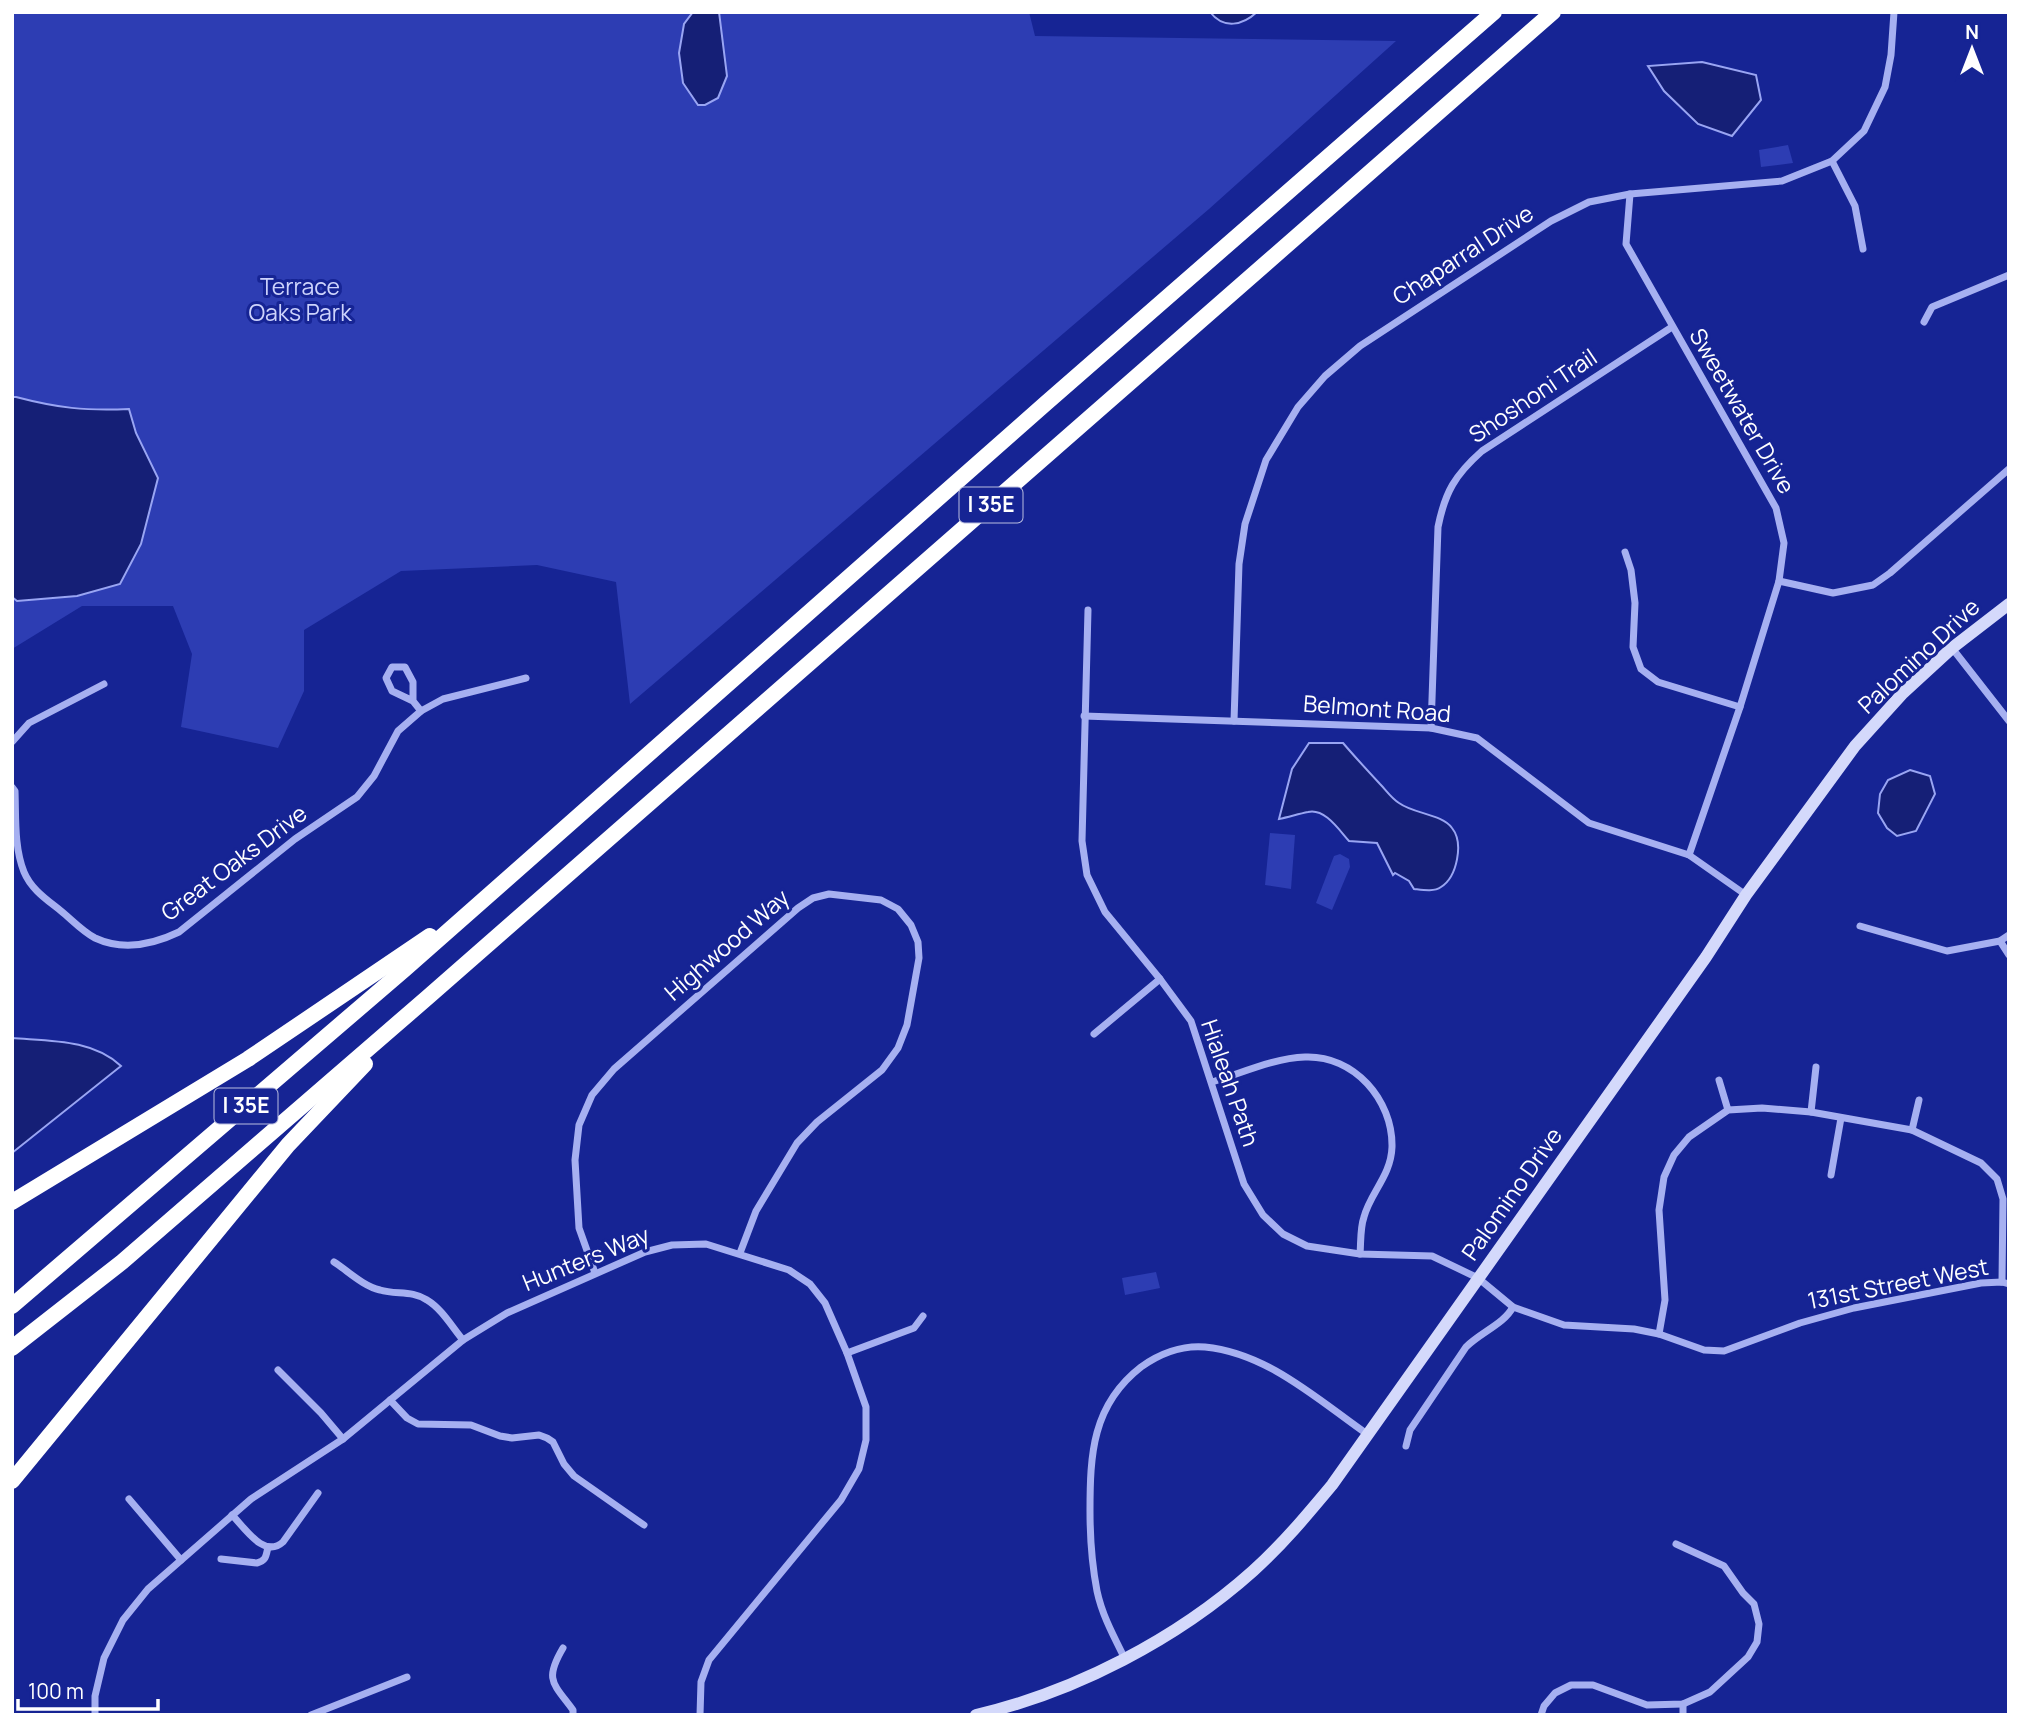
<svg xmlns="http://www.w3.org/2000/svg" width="2021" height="1727" font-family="Manrope,sans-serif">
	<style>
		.green { fill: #2d3db3 }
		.water { fill: #151f76; stroke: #99a5f3; stroke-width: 2 }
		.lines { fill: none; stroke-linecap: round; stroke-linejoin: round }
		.street { stroke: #a6b0f1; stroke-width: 7 }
		.secondary { stroke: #d4d9fb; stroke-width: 12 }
		.highway { stroke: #fff; stroke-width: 16 }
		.labels { text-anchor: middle; stroke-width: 6; stroke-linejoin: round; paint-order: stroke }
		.shield { fill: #162494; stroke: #b9bddf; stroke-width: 2 }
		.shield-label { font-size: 21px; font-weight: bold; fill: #fff }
		.street-label { font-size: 23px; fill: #fff; stroke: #162494 }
		.park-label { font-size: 23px; fill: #cdd3fc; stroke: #162494 }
	</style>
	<rect width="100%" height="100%" fill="#162494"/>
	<g class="green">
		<path d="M12,12H1029L1035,36L1396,41L1209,209L630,704L616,582L537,565L401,571L304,630V691L278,748L181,727L192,654L173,606H82L12,649Z"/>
		<path d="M1788,145L1793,163L1761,167L1759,150Z"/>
		<path d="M1270,833L1295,835L1291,889L1265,885Z"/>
		<path d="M1340,854L1349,859L1350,867L1332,910L1316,903L1334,856Z"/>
		<path d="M1156,1272L1160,1288L1125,1295L1122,1278Z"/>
	</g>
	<g class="water">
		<path d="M693,12H719L727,76L718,98L705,105H698L683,83L679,53L684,24Z"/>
		<path d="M1210,12H1257C1243,25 1224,30 1210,12Z"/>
		<path d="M1702,62L1756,75L1761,100L1732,136L1698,124L1664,91L1648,66Z"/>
		<path d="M12,397H16C58,408 85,411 129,409L136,433L158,478L141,544L120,584L77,596L17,601L12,597Z"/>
		<path d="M1309,743H1343C1355,757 1367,770 1380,784C1386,790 1391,798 1399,803C1414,814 1442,814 1452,828C1464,843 1457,877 1441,887C1434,892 1423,890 1414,889L1409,881L1395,873L1393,875L1377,843L1349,841C1339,830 1325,808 1308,812C1298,814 1289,817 1279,819L1292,769Z"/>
		<path d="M1910,770L1930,776L1935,794L1916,831L1897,836L1887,828L1878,813L1880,794L1888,780Z"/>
		<path d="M12,1038C49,1041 93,1039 121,1066L12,1153Z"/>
	</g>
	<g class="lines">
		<g class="street">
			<path d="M1832,161L1855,206L1863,249"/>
			<path d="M1630,194L1626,244L1776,508L1784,543L1779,581L1740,707L1689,855"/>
			<path d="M1924,322L1932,307L2009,275"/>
			<path d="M1625,552L1631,570L1635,603L1633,647L1641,669L1658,682L1740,707"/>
			<path d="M1779,581L1833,593L1873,585L1890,573L2009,469"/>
			<path d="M1088,610L1082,841L1087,875L1105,912L1160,979L1191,1021L1244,1184L1263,1215L1283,1234L1307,1246L1360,1254L1432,1256L1478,1278L1513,1307L1564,1325L1634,1329L1659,1334L1704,1350L1724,1351L1800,1323L1854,1308L1981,1283L2002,1282L2009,1284"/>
			<path d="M1952,648L2009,721"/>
			<path d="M413,701L392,691L386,678L392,667H405L413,682V701L421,711"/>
			<path d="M1084,716L1431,728L1477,738L1589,823L1689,855L1746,895"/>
			<path d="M1234,721L1239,564L1245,524L1266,460L1298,407L1325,376L1360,346L1551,221L1589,202L1630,194L1782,181L1832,161L1864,131L1885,87L1891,55L1894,12"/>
			<path d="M1431,728L1438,527C1445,492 1455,475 1482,451L1672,327"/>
			<path d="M12,742L29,723L104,684"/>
			<path d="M12,787L15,791C16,817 14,847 24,872C31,889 46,899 61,911C71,919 83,932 95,938C123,951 152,945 179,932L295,839L357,797L374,776L398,731L421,711L443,699L526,678"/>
			<path d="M1860,926L1947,951L2000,941L2009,935"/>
			<path d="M2000,941L2009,955"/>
			<path d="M1094,1034L1160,979"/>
			<path d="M1719,1080L1728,1110"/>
			<path d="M1212,1082C1242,1073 1274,1058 1305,1057C1354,1055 1393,1100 1392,1147C1391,1176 1370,1193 1364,1217C1360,1228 1361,1242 1360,1254"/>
			<path d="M1811,1112L1816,1067"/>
			<path d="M1912,1130L1919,1100"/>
			<path d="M1831,1175L1841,1118"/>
			<path d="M334,1262C348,1271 363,1286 380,1290C396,1295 412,1290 427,1300C442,1309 452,1327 463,1340"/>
			<path d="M595,1273L579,1228L575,1160L579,1125L592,1095L614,1069L798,908L813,898L829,894L881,900L898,909L911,925L918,942L919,958L907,1025L898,1048L882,1070L817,1122L797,1143L756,1211L740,1253"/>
			<path d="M1659,1334L1665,1300L1659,1210L1664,1177L1674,1155L1689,1137L1728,1110L1762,1108L1811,1112L1912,1130L1981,1163L1997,1179L2003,1199L2002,1282"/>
			<path d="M847,1353L914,1328L923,1316"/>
			<path d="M278,1370L321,1413L343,1439"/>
			<path d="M390,1400L407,1418L418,1424L471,1425L500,1436L512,1438L539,1435L547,1438L553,1442L564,1464L574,1476L644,1525"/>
			<path d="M1406,1446L1410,1430L1466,1347C1481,1332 1504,1324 1513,1307"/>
			<path d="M129,1499L181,1560"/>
			<path d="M232,1515C245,1528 264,1559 283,1542L318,1493"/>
			<path d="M221,1559L257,1563C266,1561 266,1556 268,1547"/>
			<path d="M563,1648C544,1680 553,1683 573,1710V1715"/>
			<path d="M1125,1659C1114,1637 1102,1615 1097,1591C1092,1565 1090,1538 1090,1511C1090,1455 1092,1405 1141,1367C1159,1354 1182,1345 1205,1347C1267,1353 1317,1399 1367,1434"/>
			<path d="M1683,1704V1715"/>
			<path d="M95,1715V1696L104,1658L123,1620L148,1589L251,1499L343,1439L463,1340L507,1313L645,1252L672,1245L706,1244L789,1270L810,1284L825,1303L847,1353L866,1407V1440L859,1469L841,1500L709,1660L701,1682L700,1715"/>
			<path d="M311,1715L407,1677"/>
			<path d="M1541,1715L1544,1706L1555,1693L1571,1685H1593L1647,1705L1683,1704L1710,1692L1748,1657L1757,1642L1759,1624L1754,1604L1743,1593L1724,1566L1676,1544"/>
		</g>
		<path class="secondary" d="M976,1715C1075,1692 1177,1639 1253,1571C1282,1545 1307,1515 1332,1485L1706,957L1746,895L1855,746L1903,693L1952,648L2009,604"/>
		<g class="highway">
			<path d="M12,1202L248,1059L430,936"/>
			<path d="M12,1306L405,969L1045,404L1494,12"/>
			<path d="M12,1348L122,1262L428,997L1553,12"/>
			<path d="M12,1481L288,1145L365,1064"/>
		</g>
	</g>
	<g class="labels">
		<g class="shield">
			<rect x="959.5" y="487.5" width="63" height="35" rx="5"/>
			<rect x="214.5" y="1088.5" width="63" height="35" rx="5"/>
		</g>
		<g class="shield-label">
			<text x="991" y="512">I 35E</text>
			<text x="246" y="1113">I 35E</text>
		</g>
		<g class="street-label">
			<text transform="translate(1463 255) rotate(-33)" y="8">Chaparral Drive</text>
			<text transform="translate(1533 396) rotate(-34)" y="8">Shoshoni Trail</text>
			<text transform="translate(1742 411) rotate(60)" y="8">Sweetwater Drive</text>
			<text transform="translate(1919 656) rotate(-43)" y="8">Palomino Drive</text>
			<text transform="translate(1377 709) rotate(4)" y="8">Belmont Road</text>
			<text transform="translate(234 863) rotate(-37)" y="8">Great Oaks Drive</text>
			<text transform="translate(727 945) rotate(-41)" y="8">Highwood Way</text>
			<text transform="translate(1230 1083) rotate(71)" y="8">Hialeah Path</text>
			<text transform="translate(1512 1194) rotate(-55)" y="8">Palomino Drive</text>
			<text transform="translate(586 1259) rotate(-22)" y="8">Hunters Way</text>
			<text transform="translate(1898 1284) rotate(-11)" y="8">131st Street West</text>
		</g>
		<g class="park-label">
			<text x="300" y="295">Terrace<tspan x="300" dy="26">Oaks Park</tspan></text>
		</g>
	</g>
	<rect width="2021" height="1727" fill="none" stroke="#ffffff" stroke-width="28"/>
	<g transform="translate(1972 49)" stroke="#162494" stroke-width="5" paint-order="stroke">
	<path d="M0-5L12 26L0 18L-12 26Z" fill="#ffffff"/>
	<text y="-10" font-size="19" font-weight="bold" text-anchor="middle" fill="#ffffff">N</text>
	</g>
	<path d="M18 1699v10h140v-10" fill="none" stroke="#ffffff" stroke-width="3.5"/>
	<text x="28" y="1699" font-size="21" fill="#ffffff" stroke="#162494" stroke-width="5" paint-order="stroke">100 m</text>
</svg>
